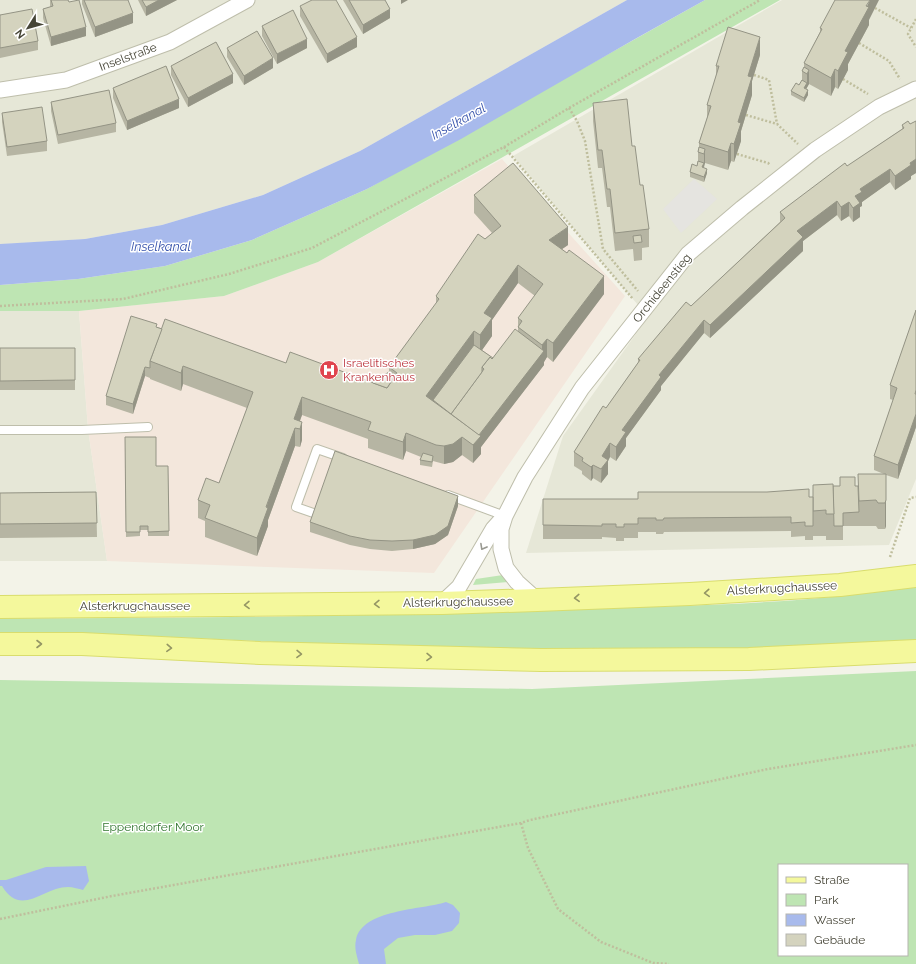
<svg xmlns="http://www.w3.org/2000/svg" width="916" height="964" font-family="Raleway,sans-serif">
	<style>
		.residential { fill: #e6e7d7 }
		.medical { fill: #f3e7dc }
		.green { fill: #bee5b3; fill-rule: evenodd }
		.parking { fill: #e5e4e0 }
		.water { fill: #a8baec }
		.lines { fill: none; stroke-linecap: round; stroke-linejoin: round }
		.lane-casing { stroke: #bebeab; stroke-width: 10 }
		.street-casing { stroke: #bebeab; stroke-width: 17 }
		.primary-casing { stroke: #d9dd6d; stroke-width: 24 }
		.path { stroke: #bfbe9d; stroke-width: 2.5; stroke-dasharray: 2 2; stroke-linecap: butt }
		.lane { stroke: #fff; stroke-width: 8 }
		.street { stroke: #fff; stroke-width: 15 }
		.primary { stroke: #f4f89c; stroke-width: 22 }
		.wall { fill: #b6b5a3; fill-rule: evenodd }
		.shaded-wall { fill: #949485 }
		.building { fill: #d4d3be; stroke: #949485 }
		.oneway { stroke: #999991 }
		.oneway2 { stroke: #949664 }
		.labels { text-anchor: middle; stroke-width: 3; stroke-linejoin: round; paint-order: stroke }
		.street-label { font-size: 12px; fill: #464537; stroke: #fff }
		.health-label { font-size: 12px; fill: #be3a42; stroke: #fff; text-anchor: start }
		.park-label { font-size: 12px; fill: #31752e; stroke: #fff }
		.water-label { font-size: 13px; font-style: italic; fill: #3753ac; stroke: #fff }
	</style>
	<rect width="100%" height="100%" fill="#f3f3e8"/>
	<g class="residential">
		<path d="M0,0H627L360,151L263,195L162,225L85,239L6,244H0Z"/>
		<path d="M782,0H916V479L889,545L526,553L563,436L648,317L513,156Z"/>
		<path d="M0,311H79L88,429L107,561H0Z"/>
	</g>
	<path class="medical" d="M502,159L625,296L434,573L107,561L88,429L79,311L224,296L318,262Z"/>
	<g class="green">
		<path d="M705,0H780L318,262L224,296L79,311H0V285L78,279L165,266L252,240L367,189Z"/>
		<path d="M503,575L508,582L473,585L476,579Z"/>
		<path d="M916,585V640L765,649H424L129,635L0,633V618C186,619 372,616 558,609C659,606 765,606 866,593C883,591 899,588 916,585Z"/>
		<path d="M916,671V964H0V680L532,689ZM779,865H907V955H779Z"/>
	</g>
	<path class="parking" d="M694,179L717,199L681,233L663,209Z"/>
	<g class="water">
		<path d="M627,0H705L635,39L461,139L367,189L252,240L165,266L78,279L0,285V244L85,239L162,225L263,195L360,151Z"/>
		<path d="M86,866L89,881L83,890C79,889 73,887 68,887C43,887 21,918 2,886H0V880H6L46,867Z"/>
		<path d="M446,902L453,905L460,913L459,923L452,931L435,935H415L398,938L384,949L386,964H359C357,956 354,948 356,940C362,909 422,910 446,902Z"/>
	</g>
	<g class="lines">
		<g class="lane-casing">
			<g id="lane">
				<path d="M0,430H82L148,427"/>
				<path d="M448,495L505,516"/>
				<path d="M322,516L296,507L317,449L343,458"/>
			</g>
		</g>
		<g class="street-casing">
			<g id="street">
				<path d="M0,90L66,80L170,42L247,0"/>
				<path d="M537,600L517,582L506,568L501,549V529L505,516L525,477L582,388L688,254L742,208L815,150L879,107L916,89"/>
				<path d="M442,603L459,587L493,529L502,519"/>
			</g>
		</g>
		<g class="primary-casing">
			<g id="primary">
				<path d="M0,607L442,603L537,600L690,594L840,585L916,576"/>
				<path d="M0,644H82L260,653L541,660L749,659L916,651"/>
			</g>
		</g>
		<g class="path">
			<path d="M875,8L911,28"/>
			<path d="M916,19L908,34L916,47"/>
			<path d="M859,43L889,61L900,79"/>
			<path d="M754,75L769,80L777,124"/>
			<path d="M843,79L868,94"/>
			<path d="M569,108L577,121L585,141L603,249L638,291"/>
			<path d="M746,115L777,124L798,144"/>
			<path d="M504,147L633,299"/>
			<path d="M737,154L768,163L770,165"/>
			<path d="M0,306L123,299L229,274L312,248L504,147L569,108L760,0"/>
			<path d="M890,557L910,498L916,497"/>
			<path d="M521,823L528,848L558,909L601,942L653,963L669,964"/>
			<path d="M0,919L112,896L521,823L530,820L768,769L916,745"/>
		</g>
		<use href="#lane" class="lane"/>
		<use href="#street" class="street"/>
		<use href="#primary" class="primary"/>
	</g>
	<g class="wall">
		<path d="M50,0H68L86,36L51,46L43,18V9L50,7Z"/>
		<path d="M82,0H128L133,23L95,37L82,4Z"/>
		<path d="M138,0H177L146,16Z"/>
		<path d="M343,0H385L390,18L363,34Z"/>
		<path d="M300,6L357,47L327,63L300,16Z"/>
		<path d="M0,15L38,41V50L0,58Z"/>
		<path d="M869,20V25L848,64V70L838,89L835,87L831,96L809,84L806,89L808,95L804,102L791,95V91L799,85L802,80V71L804,67V63L820,32V28Z"/>
		<path d="M262,26L307,48L277,64L262,36Z"/>
		<path d="M227,48L273,68L244,85L227,57Z"/>
		<path d="M760,55L752,81V95L741,131V141L734,162L731,161L728,170L705,163L704,168L707,173L704,182L690,177V172L697,166L698,161V152L699,147V143L707,118V105L716,77V66Z"/>
		<path d="M171,66L233,83L188,107L171,75Z"/>
		<path d="M113,88L179,108L127,130L113,98Z"/>
		<path d="M51,102L116,123V132L58,144L51,111Z"/>
		<path d="M593,103L632,146L649,229V247L642,248V260L634,261L633,249L615,251L610,207H607L602,168H598L593,121Z"/>
		<path d="M2,113L47,141V151L7,156L2,122Z"/>
		<path d="M916,121V173L911,176V179L895,190L890,182L862,202V206L860,207V217L853,222L849,216L841,221L837,215L803,241V251L710,338L704,333L661,386V390L626,438V446L616,461L610,457L608,461V474L601,483L593,478L591,481L582,474V471L574,466V452L606,408L638,363V359L691,306L780,222V212L902,129V125L910,124Z"/>
		<path d="M474,195L568,245L562,249L604,294L553,362L547,357L544,362V365L481,447V454L473,463L462,455L453,462L444,464L433,461L432,467L420,465V460L421,457L406,451L403,460L368,448V439L302,415L300,421L302,440L300,447L295,446L268,520V526L257,556L205,537V521L198,518V500L219,483L247,408L183,384L181,391L150,379V378L145,376L133,414L106,405V396L157,327L286,363L372,383L389,372V367L436,304V296L485,239L492,233L474,213ZM518,283L535,296L518,318V331L493,358L482,350L492,336V320Z"/>
		<path d="M916,310V427L898,479L886,475V526L885,529H878L876,526H843V540H826V536H813V534V540H805V536L791,537V531L664,532L663,534H656V532H638V538H624V541H616V538L602,537V539H543V499H638L813,497V485L833,486H858L884,474L874,470V456L893,400L890,399V385Z"/>
		<rect x="0" y="348" width="75" height="42"/>
		<path d="M125,437L156,466H168L169,536H148V530H140V536L126,537Z"/>
		<path d="M96,492L97,537L0,538V493Z"/>
		<path d="M458,506L448,535L435,544L413,549L392,551L370,549L350,545L310,532V522Z"/>
	</g>
	<g class="shaded-wall">
		<path d="M159,0H177L146,16V7Z"/>
		<path d="M401,0H408L401,4Z"/>
		<path d="M870,0H879L869,20V25L848,64V70L838,89V71L845,51Z"/>
		<path d="M390,9V18L363,34V25Z"/>
		<path d="M133,13V23L95,37V27Z"/>
		<path d="M86,27V36L51,46V37Z"/>
		<path d="M357,37V47L327,63V54Z"/>
		<path d="M760,37V55L752,81V95L741,131V141L734,162V144L738,122L748,76Z"/>
		<path d="M307,39V48L277,64V54Z"/>
		<path d="M273,58V68L244,85V76Z"/>
		<path d="M835,69V87L831,96V78Z"/>
		<path d="M809,70V84L804,93V88L807,83V74Z"/>
		<path d="M233,74V83L188,107V98Z"/>
		<path d="M808,90V95L804,102V98Z"/>
		<path d="M179,99V108L127,130V121Z"/>
		<path d="M731,143V161L728,170V152Z"/>
		<path d="M705,149V163L702,172V167L704,163V154Z"/>
		<path d="M916,159V173L911,176V179L895,190V176L910,163Z"/>
		<path d="M707,169V173L704,182V177Z"/>
		<path d="M890,169V182L862,202V206L860,207V217L853,222V208L855,196L860,189Z"/>
		<path d="M837,201V215L803,241V251L710,338V325L797,231Z"/>
		<path d="M849,202V216L841,221V207Z"/>
		<path d="M568,227V245L549,258V240Z"/>
		<path d="M518,265V283L492,320V336L480,353V335L484,313Z"/>
		<path d="M604,276V294L553,362V343Z"/>
		<path d="M704,320V333L661,386V390L626,438V446L616,461V447L622,430L659,375Z"/>
		<path d="M474,331V349L429,411L426,396Z"/>
		<path d="M547,339V357L544,362V365L481,447V454L473,463V445L477,438L542,352V345Z"/>
		<path d="M183,366V384L181,391V373Z"/>
		<path d="M145,367V376L133,414V404Z"/>
		<path d="M302,397V415L297,428H295V446L268,520V526L257,556V538L294,419Z"/>
		<path d="M916,414V427L898,479V465Z"/>
		<path d="M302,422V440L300,447V429Z"/>
		<path d="M406,433V451L403,460V442Z"/>
		<path d="M462,437V455L453,462L444,464V446Z"/>
		<path d="M610,443V457L608,461V474L601,483L602,456Z"/>
		<path d="M593,465V478L591,481V467Z"/>
		<path d="M458,496V506L448,535L435,544L413,549V540Z"/>
		<path d="M886,500V526L885,529V503Z"/>
	</g>
	<g class="building">
		<path d="M51,0H68L69,2L79,0L86,27L51,37L43,9L53,6Z"/>
		<path d="M84,0H128L133,13L95,27Z"/>
		<path d="M142,0H159L146,7Z"/>
		<path d="M312,0H336L357,37L327,54L300,6Z"/>
		<path d="M349,0H385L390,9L363,25Z"/>
		<path d="M835,0H870L866,6L869,7L845,51L848,52L838,71L835,69L831,78L804,63L822,29L820,28Z"/>
		<path d="M32,9L38,41L0,48V15Z"/>
		<path d="M293,10L307,39L277,54L262,26Z"/>
		<path d="M728,27L760,37L748,76L752,77L738,122L741,123L734,144L731,143L728,152L699,143L711,106L707,105L719,66H716Z"/>
		<path d="M257,31L273,58L244,76L227,48Z"/>
		<path d="M216,42L233,74L188,98L171,66Z"/>
		<path d="M166,66L179,99L127,121L113,88Z"/>
		<path d="M804,67L809,70L807,74L802,71Z"/>
		<path d="M802,80L807,83L804,88L808,90L804,98L791,91L796,83L799,85Z"/>
		<path d="M109,90L116,123L58,135L51,102Z"/>
		<path d="M627,99L632,146H635L640,185H643L649,229L615,233L610,189H607L602,150H598L593,103Z"/>
		<path d="M42,107L47,141L7,147L2,113Z"/>
		<path d="M908,121L910,124L916,121V159L910,163L911,165L895,176L890,169L860,189L862,192L855,196L860,203L853,208L849,202L841,207L837,201L797,231L803,237L710,325L704,320L659,375L661,377L622,430L626,432L616,447L610,443L602,456L608,460L601,469L593,465L591,467L582,461L583,458L574,452L603,406L606,408L640,360L638,359L686,302L691,306L785,218L780,212L845,163L847,166L904,128L902,125Z"/>
		<path d="M699,147L705,149L704,154L698,152Z"/>
		<path d="M698,161L704,163L702,167L707,169L704,177L690,172L692,164L697,166Z"/>
		<path d="M513,163L568,227L549,240L567,253L569,250L604,276L553,343L547,339L542,345L518,327L522,321L518,318L543,284L518,265L484,313L492,318L480,335L474,331L426,396L481,436L473,445L462,437L453,444L444,446L436,445L406,433L403,442L368,430L371,422L302,397L294,419L302,422L300,429L295,428L266,507L268,508L257,538L205,518L210,505L198,500L206,478L219,483L253,392L183,366L181,373L150,361L165,319L286,363L290,352L387,388L397,373L389,367L439,299L436,296L478,234L485,239L501,226L474,195Z"/>
		<path d="M641,235L642,242L634,243L633,236Z"/>
		<path d="M916,310V390L915,394H916V414L898,465L874,456L897,388L890,385Z"/>
		<path d="M131,316L157,324L156,327L162,329L150,361V368L145,367L133,404L106,396Z"/>
		<path d="M515,329L544,351L479,435L451,414L484,369L482,367L490,357L492,359Z"/>
		<path d="M474,345L493,358L492,359L490,357L482,367V372L451,414L433,400Z"/>
		<path d="M0,348H75V380L0,381Z"/>
		<path d="M389,372L392,376L389,380L391,382L387,388L373,383L372,382Z"/>
		<path d="M125,437H156V466H168L169,531L148,532V526H140V532H126Z"/>
		<path d="M335,451L458,496L448,526L435,535L413,540L392,541L370,540L350,536L310,522Z"/>
		<path d="M423,453L433,456L432,462L420,460Z"/>
		<path d="M858,474H886V500L885,503H878L876,500L859,501Z"/>
		<path d="M840,477H855V486H858L859,512L843,513V526H834L833,486H840Z"/>
		<path d="M833,484L834,514H826V510L813,511V485Z"/>
		<path d="M809,489V497H813V526H805V522L791,523V517L664,518L663,520H656V518H638V524H624V527H616V524H602V526L543,525V499H638V492H767Z"/>
		<path d="M96,492L97,523L0,524V493Z"/>
	</g>
	<defs><path id="oneway-chevron" d="M-2-3.5L2.5 0L-2 3.5" fill="none" stroke-width="1.6" stroke-linecap="round" stroke-linejoin="round"/></defs>
	<use class="oneway" href="#oneway-chevron" transform="translate(483 547) rotate(119)"/>
	<g class="oneway2">
		<use href="#oneway-chevron" transform="translate(707 593) rotate(176)"/>
		<use href="#oneway-chevron" transform="translate(577 598) rotate(177)"/>
		<use href="#oneway-chevron" transform="translate(377 604) rotate(179)"/>
		<use href="#oneway-chevron" transform="translate(247 605) rotate(179)"/>
		<use href="#oneway-chevron" transform="translate(39 644)"/>
		<use href="#oneway-chevron" transform="translate(169 648) rotate(3)"/>
		<use href="#oneway-chevron" transform="translate(299 654) rotate(1)"/>
		<use href="#oneway-chevron" transform="translate(429 657) rotate(1)"/>
	</g>
	<defs>
		<g id="hospital-disc" transform="scale(1)"><circle r="9.5" fill="#e0444e" stroke="#fff"/><path d="M-5-5h3v3.5h4V-5h3V5h-3V1.5h-4V5h-3Z" fill="#fff"/></g>
	</defs>
	<g fill-rule="evenodd">
		<use href="#hospital-disc" x="329" y="370"/>
	</g>
	<g class="labels">
		<g class="street-label">
			<text transform="translate(128 57) rotate(-20)" y="4">Inselstraße</text>
			<text transform="translate(662 288) rotate(-51)" y="4">Orchideenstieg</text>
			<text transform="translate(782 588) rotate(-3)" y="4">Alsterkrugchaussee</text>
			<text transform="translate(458 602) rotate(-1)" y="4">Alsterkrugchaussee</text>
			<text x="135" y="610">Alsterkrugchaussee</text>
		</g>
		<g class="health-label">
			<text x="343" y="367">Israelitisches<tspan x="343" dy="14">Krankenhaus</tspan></text>
		</g>
		<g class="park-label">
			<text x="153" y="831">Eppendorfer Moor</text>
		</g>
		<g class="water-label">
			<text transform="translate(458 121) rotate(-29)" y="5">Inselkanal</text>
			<text x="161" y="251">Inselkanal</text>
		</g>
	</g>
	<rect x="778" y="864" width="130" height="92" fill="#ffffff" stroke="#b5b5af"/>
	<rect x="786" y="877" width="20" height="6" fill="#f4f89c" stroke="#b5b5af"/>
	<text x="814" y="884" font-size="12" fill="#464537">Straße</text>
	<rect x="786" y="894" width="20" height="12" fill="#bee5b3" stroke="#b5b5af"/>
	<text x="814" y="904" font-size="12" fill="#464537">Park</text>
	<rect x="786" y="914" width="20" height="12" fill="#a8baec" stroke="#b5b5af"/>
	<text x="814" y="924" font-size="12" fill="#464537">Wasser</text>
	<rect x="786" y="934" width="20" height="12" fill="#d4d3be" stroke="#b5b5af"/>
	<text x="814" y="944" font-size="12" fill="#464537">Gebäude</text>
	<g transform="translate(28 28) rotate(233)" stroke="#ffffff" stroke-width="3" paint-order="stroke">
	<path d="M0-3L7 15L0 10L-7 15Z" fill="#464537"/>
	<text y="-6" font-size="11" font-weight="bold" text-anchor="middle" fill="#464537">N</text>
	</g>
</svg>
